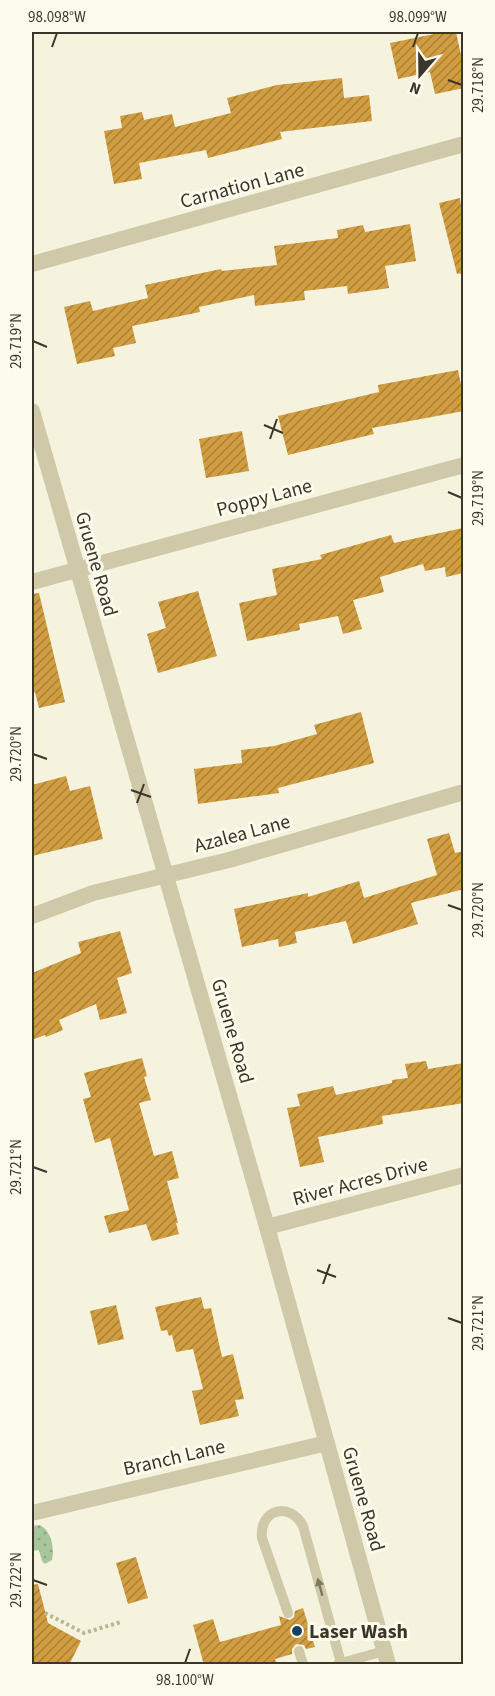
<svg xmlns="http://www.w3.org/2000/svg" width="495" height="1696" font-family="'Source Sans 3',sans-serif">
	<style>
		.grass { fill: url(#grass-dots) }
		.building { fill: url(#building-hatch) }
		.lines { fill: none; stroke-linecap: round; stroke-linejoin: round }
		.path { stroke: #bbb493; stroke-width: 4; stroke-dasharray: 3 3; stroke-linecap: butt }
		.service { stroke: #cfc9a9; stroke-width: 10 }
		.minor { stroke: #cfc9a9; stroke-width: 16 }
		.tertiary { stroke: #cfc9a9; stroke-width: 16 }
		.oneway { fill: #7e7863 }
		.ticks { fill: none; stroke: #3b3629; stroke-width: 2 }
		.poi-dot { fill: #1a4061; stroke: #fcfbec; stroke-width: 2 }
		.labels { text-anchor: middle; stroke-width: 6; stroke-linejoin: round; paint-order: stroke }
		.street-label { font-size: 20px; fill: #3b3629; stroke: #fcfbec }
		.poi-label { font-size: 20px; font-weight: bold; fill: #3b3629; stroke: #fcfbec; text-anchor: start }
		.neatline { fill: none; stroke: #3b3629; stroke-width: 2 }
		.ticks-label { font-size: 15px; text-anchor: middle; fill: #3b3629 }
	</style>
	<defs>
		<pattern id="grass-dots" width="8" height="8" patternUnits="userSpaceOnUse" patternTransform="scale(1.5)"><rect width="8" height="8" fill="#a7c69c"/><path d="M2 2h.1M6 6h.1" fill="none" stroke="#89a27f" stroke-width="1.8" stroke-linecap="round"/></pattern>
		<pattern id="building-hatch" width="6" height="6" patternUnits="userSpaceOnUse" patternTransform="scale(1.5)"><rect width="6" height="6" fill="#d09d41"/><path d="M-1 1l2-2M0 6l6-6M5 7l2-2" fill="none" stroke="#aa8136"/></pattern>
	</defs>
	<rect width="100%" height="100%" fill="#f5f3de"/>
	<path class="grass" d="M39,1525C51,1529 55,1549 52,1560L45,1564L42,1561L39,1550L32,1551V1526Z"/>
	<g class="building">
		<path d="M444,32H456L464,69V88L435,94L430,72L398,79L390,43Z"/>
		<path d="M342,78L344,98L369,95L372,121L280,132L282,139L208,158L206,150L139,163L142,179L114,184L104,131L122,128L120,116L142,112L144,120L172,114L175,127L231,113L227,98L277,85Z"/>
		<path d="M460,198L461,205L464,204V273L457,274L439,203Z"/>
		<path d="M410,224L416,261L385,266L389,288L348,294L347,286L304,291L305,300L255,306L254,295L199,307L200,312L132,326L136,343L113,348L115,356L77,364L64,307L90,301L93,311L148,298L145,285L221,269L222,271L277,265L274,246L338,238L337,230L363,225L365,232Z"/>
		<path d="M458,370L464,399V411L372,428L374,434L288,455L278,416L379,392L378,385Z"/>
		<path d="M242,431L249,471L206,478L199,439Z"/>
		<path d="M463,528V573L446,577L445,567L425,571L423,564L380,577L384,592L353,600L362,629L343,634L338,616L299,624L300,630L247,641L239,603L277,595L272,569L322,559L320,555L391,535L394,543Z"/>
		<path d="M198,591L217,656L158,673L147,634L166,628L158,602Z"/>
		<path d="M39,593L65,702L39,708L35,692L32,693V594Z"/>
		<path d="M361,712L374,763L278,788L279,793L198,804L194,769L242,763L241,750L274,746L317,734L314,725Z"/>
		<path d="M66,776L70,791L90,786L103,839L32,856V785Z"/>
		<path d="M449,833L455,853L464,851V889L411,903L418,924L353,944L346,921L295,932L297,943L279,947L278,939L242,947L234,909L308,893V897L359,881L364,898L437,875L427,839Z"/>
		<path d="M120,931L132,973L117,978L127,1013L100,1020L96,1004L59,1020L63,1030L46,1037L45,1035L32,1040V973L81,953L78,942Z"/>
		<path d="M142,1058L147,1076L144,1077L151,1100L139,1103L154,1156L172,1151L179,1178L167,1181L178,1223H176L179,1234L152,1241L146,1224L109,1233L104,1216L129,1210L110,1138L95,1143L83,1099L91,1097L84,1073Z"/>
		<path d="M426,1061L428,1069L464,1063V1103L382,1116L383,1124L318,1137L324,1162L300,1167L287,1108L300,1106L297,1094L333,1086L336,1095L392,1083V1080L408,1078L405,1064Z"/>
		<path d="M201,1297L204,1309L211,1308L222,1357L233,1354L244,1399L235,1400L239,1416L200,1425L192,1391L203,1389L193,1349L176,1352L172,1335L169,1336L167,1330L161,1331L155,1307Z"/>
		<path d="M116,1305L124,1339L98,1345L90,1311Z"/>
		<path d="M136,1557L148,1598L128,1604L116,1563Z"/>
		<path d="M38,1584L48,1623L81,1641L69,1665H32V1585Z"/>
		<path d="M303,1608L315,1647L306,1649L304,1645L296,1644L292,1649V1654L275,1659L277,1665H204L193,1625L213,1619L220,1642L281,1625L279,1616L290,1620L294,1617L295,1611Z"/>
	</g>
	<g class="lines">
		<path class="path" d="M45,1613L84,1633L121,1622"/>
		<g class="service">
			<path d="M288,1613L262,1538C259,1509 290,1501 303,1526L341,1663"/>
			<path d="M299,1651L303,1664"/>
			<path d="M338,1664L384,1651"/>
		</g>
		<g class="minor">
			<path d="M32,264L464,144"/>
			<path d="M32,582L464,465"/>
			<path d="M32,916L93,893L229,860L464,792"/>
			<path d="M267,1227L464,1175"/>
			<path d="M32,1513L327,1443"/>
		</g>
		<path class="tertiary" d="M32,411L267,1227L388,1664"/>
	</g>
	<defs><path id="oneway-solid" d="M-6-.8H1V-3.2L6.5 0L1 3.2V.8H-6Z" transform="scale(1.5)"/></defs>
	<use class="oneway" href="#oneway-solid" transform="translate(320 1587) rotate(-105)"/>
	<path class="ticks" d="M52,47L57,33M413,47L418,33M448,80L462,85M33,341L47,347M264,425L283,433M270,439L277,419M448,492L462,498M33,754L47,759M131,790L151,797M137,803L144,784M448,905L462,910M33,1167L47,1172M317,1270L336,1277M323,1284L330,1264M448,1318L462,1323M33,1580L47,1585M185,1663L190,1649"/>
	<circle class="poi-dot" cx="297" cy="1631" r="6"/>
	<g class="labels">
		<g class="street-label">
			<text transform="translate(242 185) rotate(-15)" y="7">Carnation Lane</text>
			<text transform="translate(264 497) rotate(-15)" y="7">Poppy Lane</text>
			<text transform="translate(97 564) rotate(74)" y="7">Gruene Road</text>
			<text transform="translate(242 833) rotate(-15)" y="7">Azalea Lane</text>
			<text transform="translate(233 1031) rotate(74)" y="7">Gruene Road</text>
			<text transform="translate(360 1181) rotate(-15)" y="7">River Acres Drive</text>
			<text transform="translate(174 1457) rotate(-13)" y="7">Branch Lane</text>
			<text transform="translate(364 1499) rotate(74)" y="7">Gruene Road</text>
		</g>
		<g class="poi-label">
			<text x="309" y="1638">Laser Wash</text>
		</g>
	</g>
	<rect width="495" height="1696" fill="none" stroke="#fcfbec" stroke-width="66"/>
	<g transform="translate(420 75) rotate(200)" stroke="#fcfbec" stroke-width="4.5" paint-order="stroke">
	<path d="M0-4.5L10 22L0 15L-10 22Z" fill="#3b3629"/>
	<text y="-9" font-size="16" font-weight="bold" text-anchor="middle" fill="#3b3629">N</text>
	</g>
	<rect x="33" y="33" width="429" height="1630" class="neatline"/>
	<g class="ticks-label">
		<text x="57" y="22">98.098°W</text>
		<text x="418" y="22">98.099°W</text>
		<text transform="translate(478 85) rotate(-90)" y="5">29.718°N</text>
		<text transform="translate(16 341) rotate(-90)" y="5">29.719°N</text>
		<text transform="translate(478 498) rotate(-90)" y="5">29.719°N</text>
		<text transform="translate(16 754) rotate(-90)" y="5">29.720°N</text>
		<text transform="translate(478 910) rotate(-90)" y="5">29.720°N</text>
		<text transform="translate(16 1167) rotate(-90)" y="5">29.721°N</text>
		<text transform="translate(478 1323) rotate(-90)" y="5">29.721°N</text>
		<text transform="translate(16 1580) rotate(-90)" y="5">29.722°N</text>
		<text x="185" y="1685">98.100°W</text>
	</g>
</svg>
